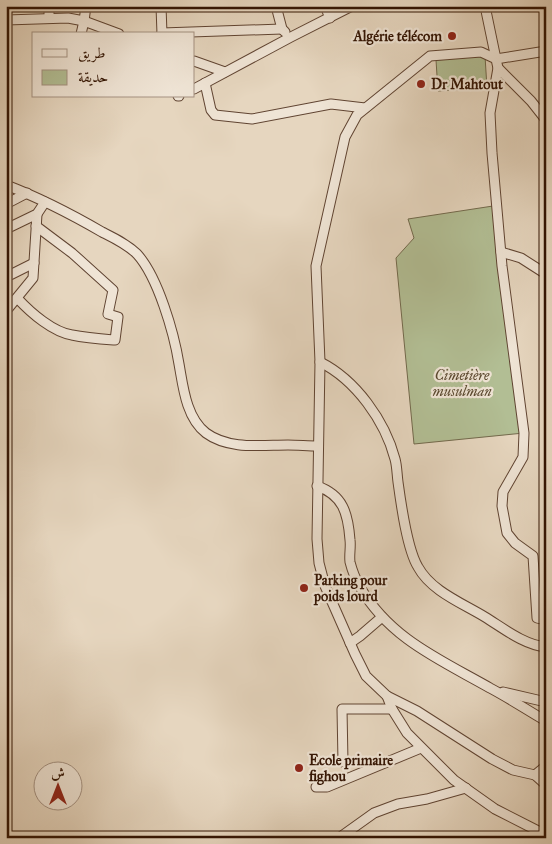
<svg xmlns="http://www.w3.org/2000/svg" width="552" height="844" font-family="'IM FELL Great Primer',Amiri,serif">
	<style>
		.green { fill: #b2be94; stroke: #72694c }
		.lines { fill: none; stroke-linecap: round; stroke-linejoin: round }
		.minor-casing { stroke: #604432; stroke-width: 11 }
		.minor { stroke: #efe4d5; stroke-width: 9 }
		.poi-dot { fill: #8f2418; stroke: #efe4d5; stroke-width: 2 }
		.labels { text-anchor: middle; stroke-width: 4.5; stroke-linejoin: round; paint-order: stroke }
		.poi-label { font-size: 14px; font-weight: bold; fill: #331403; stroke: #efe4d5; text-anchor: start }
		.park-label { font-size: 14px; font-style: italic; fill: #59472e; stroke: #efe4d5 }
	</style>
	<rect width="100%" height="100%" fill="#e6d6bf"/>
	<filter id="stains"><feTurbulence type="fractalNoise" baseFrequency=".004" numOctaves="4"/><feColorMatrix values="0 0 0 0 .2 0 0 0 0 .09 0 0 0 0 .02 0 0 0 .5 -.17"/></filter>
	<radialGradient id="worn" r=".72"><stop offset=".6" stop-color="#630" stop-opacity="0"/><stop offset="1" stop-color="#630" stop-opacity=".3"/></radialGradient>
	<g class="green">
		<path d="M485,56L487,88L438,91L436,60Z"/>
		<path d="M493,206L524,433L414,444L396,258L414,238L408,219Z"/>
	</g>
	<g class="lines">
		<g class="minor-casing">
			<g id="minor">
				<path d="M49,6V18"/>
				<path d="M161,6L162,34"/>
				<path d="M276,6L282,29L285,32"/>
				<path d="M325,6L330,18"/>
				<path d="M485,6L496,59L546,51"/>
				<path d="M6,20L68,18L84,21L86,6"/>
				<path d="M162,33L282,29"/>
				<path d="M81,34L84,21L119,34"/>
				<path d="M194,61L225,72"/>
				<path d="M498,68L531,101L546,120"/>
				<path d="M205,83L211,110L215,115L252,119L331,104L365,108"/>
				<path d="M194,89L291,37L352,6"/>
				<path d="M178,96H179"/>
				<path d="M6,185C40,198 71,214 102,232C114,238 127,244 137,254C158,277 174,333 179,364C183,386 186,418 206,433C229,450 262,445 288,445C298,445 308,446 318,446"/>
				<path d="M6,204L27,193"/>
				<path d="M6,229L37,214L45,202"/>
				<path d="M501,252L521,258L546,274"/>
				<path d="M6,277L34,263"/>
				<path d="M18,299C31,313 53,332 72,335C86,338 101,339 115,340L118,317L108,314L113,290L72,253L36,226"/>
				<path d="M6,311L33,278L37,214"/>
				<path d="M320,362C356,380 385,421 395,459C397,466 397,475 398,482C401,504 407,549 418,567C431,591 462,603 485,617C503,628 524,645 546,647"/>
				<path d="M317,486C343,495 348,513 350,540C351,547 349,555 350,562C352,570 356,580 360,587C390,639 441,660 490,688C509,698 527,710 546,721"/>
				<path d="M546,620L537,618L533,556L515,543L507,533L502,506L503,492L523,457L524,433L502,266L492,153L490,113L498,68L496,59L481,52L430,56L357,115L345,137L316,266L320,362L317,539L319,563L325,586L355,654L366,676L387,696L392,709L407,733L454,780L495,809L546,835"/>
				<path d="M350,643L360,636L382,617"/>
				<path d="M503,692L546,702"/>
				<path d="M387,696L417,711L492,759L513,770L535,775L546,766"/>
				<path d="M343,762L342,709H392"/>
				<path d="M535,775L546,785"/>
				<path d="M316,787H327L421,748"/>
				<path d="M339,838L374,813L398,804L427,799L466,788"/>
			</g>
		</g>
		<use href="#minor" class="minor"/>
	</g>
	<g class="poi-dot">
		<circle cx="452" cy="36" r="5"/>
		<circle cx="421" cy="84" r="5"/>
		<circle cx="304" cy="588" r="5"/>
		<circle cx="299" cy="768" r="5"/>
	</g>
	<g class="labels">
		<g class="poi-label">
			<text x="442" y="41" text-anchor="end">Algérie télécom</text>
			<text x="431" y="89">Dr Mahtout</text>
			<text x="314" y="585">Parking pour<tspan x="314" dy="16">poids lourd</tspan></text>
			<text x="309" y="765">Ecole primaire<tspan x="309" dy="16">fighou</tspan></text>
		</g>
		<g class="park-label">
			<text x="462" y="380">Cimetière<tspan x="462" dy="16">musulman</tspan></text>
		</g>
	</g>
	<rect width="552" height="844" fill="none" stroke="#e6d6bf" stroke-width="25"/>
	<rect x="8" y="8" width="537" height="829" fill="none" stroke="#331403" stroke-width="2.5"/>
	<rect x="12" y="12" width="527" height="819" fill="none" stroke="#331403"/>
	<rect x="32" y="32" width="162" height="65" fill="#efe4d5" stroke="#a49181"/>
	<rect x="42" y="49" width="25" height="8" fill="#efe4d5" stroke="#a49181"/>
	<text x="78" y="58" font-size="15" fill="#331403">طريق</text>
	<rect x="42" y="70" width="25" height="15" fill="#b2be94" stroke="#a49181"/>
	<text x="78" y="82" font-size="15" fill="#331403">حديقة</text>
	<g transform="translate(58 786)"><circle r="24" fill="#efe4d5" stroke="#a49181"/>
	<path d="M0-4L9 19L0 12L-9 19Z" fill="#8f2418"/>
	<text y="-8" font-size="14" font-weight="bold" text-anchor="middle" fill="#331403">ش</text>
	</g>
	<rect width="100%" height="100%" filter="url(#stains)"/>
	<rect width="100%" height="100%" fill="url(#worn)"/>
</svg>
